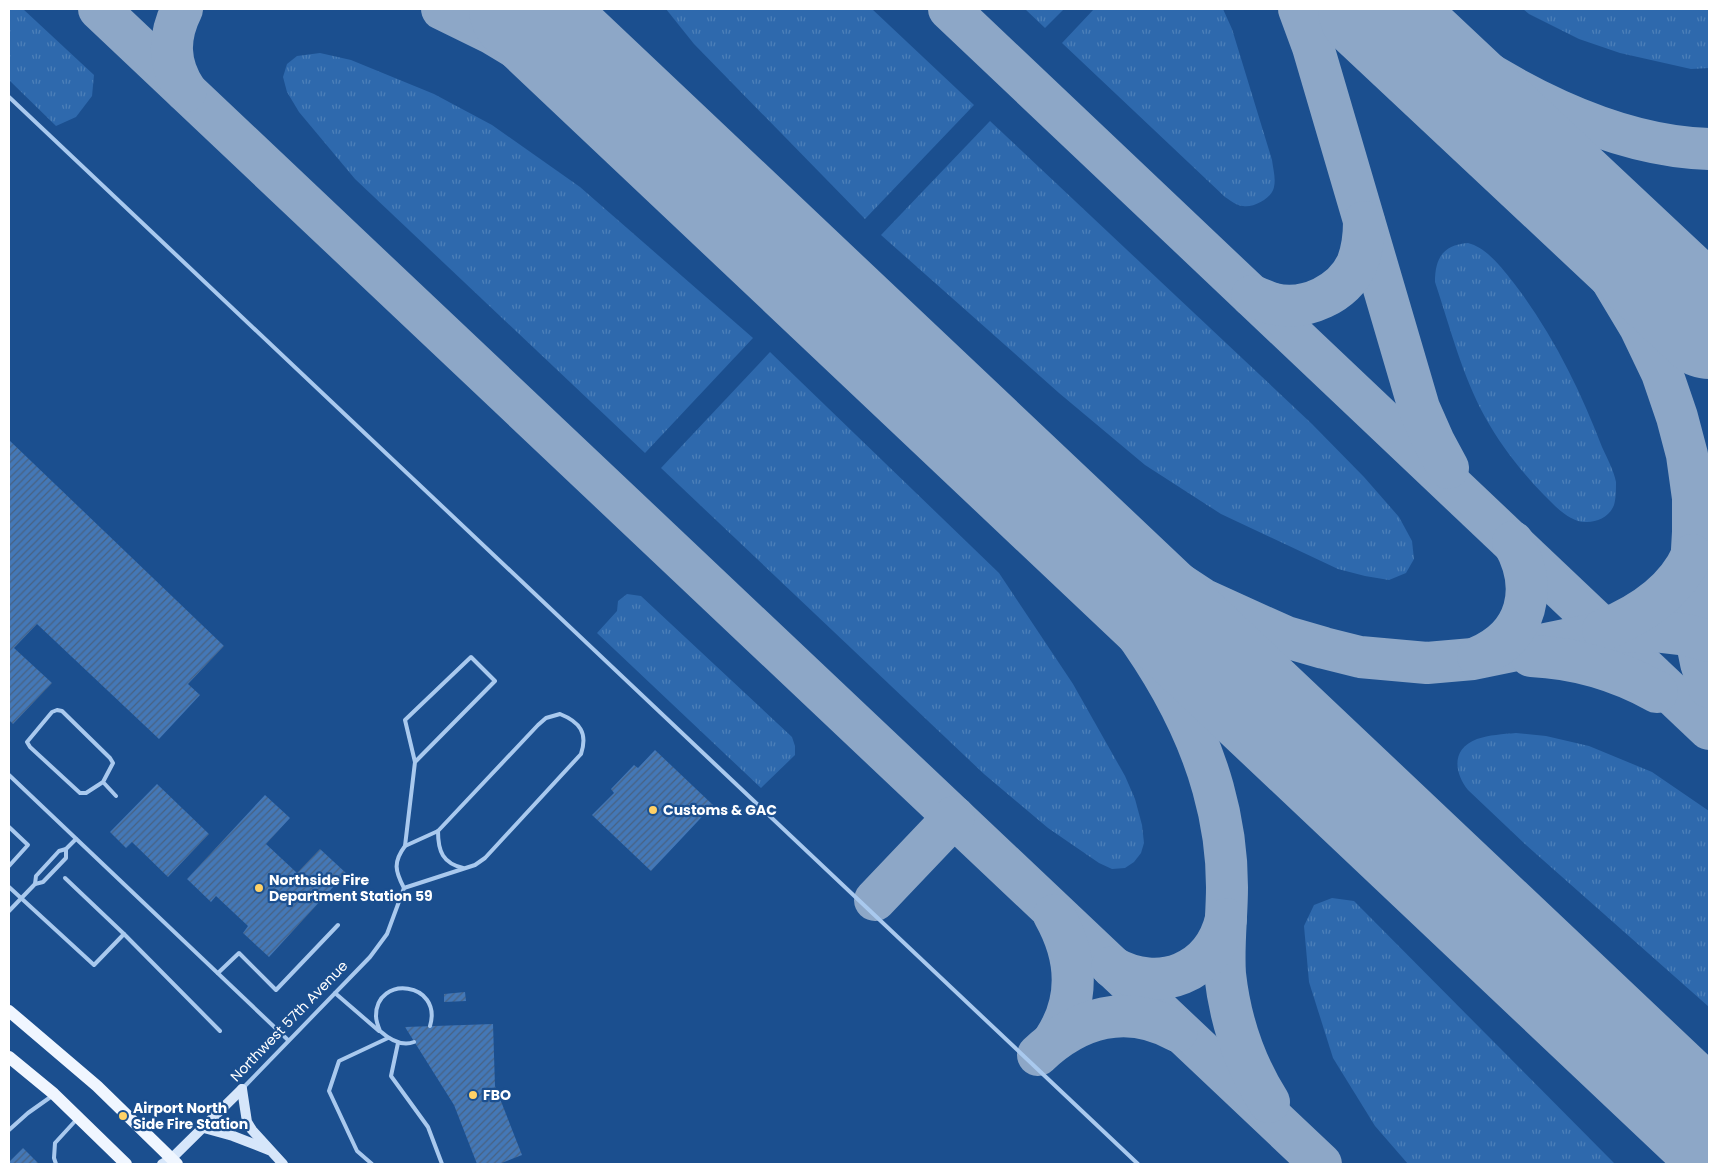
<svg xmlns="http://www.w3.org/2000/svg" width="1718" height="1173" font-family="Poppins,sans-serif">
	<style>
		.grass { fill: url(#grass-tufts) }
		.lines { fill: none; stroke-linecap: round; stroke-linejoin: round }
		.taxiway { stroke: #8da7c7; stroke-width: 42 }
		.runway { stroke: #8da7c7; stroke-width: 108 }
		.building { fill: url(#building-hatch) }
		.lane { stroke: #a9c9ee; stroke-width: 4 }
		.secondary { stroke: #d6e6fa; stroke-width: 10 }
		.primary { stroke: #f0f6ff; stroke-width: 12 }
		.poi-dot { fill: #ffd166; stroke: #1b4f8f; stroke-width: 2 }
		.labels { text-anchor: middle; stroke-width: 4.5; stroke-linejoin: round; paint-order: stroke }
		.poi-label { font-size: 14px; font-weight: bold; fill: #fff; stroke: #1b4f8f; text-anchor: start }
		.street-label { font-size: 14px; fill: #fff; stroke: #1b4f8f }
	</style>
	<defs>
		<pattern id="grass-tufts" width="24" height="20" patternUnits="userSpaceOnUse" patternTransform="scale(1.25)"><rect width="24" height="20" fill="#2e69ad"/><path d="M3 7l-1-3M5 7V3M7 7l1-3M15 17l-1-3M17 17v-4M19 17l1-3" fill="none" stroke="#4d80b9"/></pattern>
		<pattern id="building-hatch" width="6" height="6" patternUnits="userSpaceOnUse" patternTransform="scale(1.25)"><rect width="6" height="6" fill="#4478b7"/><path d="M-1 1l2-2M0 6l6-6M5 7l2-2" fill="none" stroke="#486282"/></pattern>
	</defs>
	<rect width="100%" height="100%" fill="#1b4f8f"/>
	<g class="grass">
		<path d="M9,9H23L94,75L92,96L76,117L56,126L9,80Z"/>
		<path d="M666,9H872L974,105L865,219L694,44Z"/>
		<path d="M1025,9H1064L1045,28Z"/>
		<path d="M1094,9H1223L1232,29L1272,160C1273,169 1276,178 1274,187C1272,198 1254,208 1243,206C1237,206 1230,200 1225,197L1062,43Z"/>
		<path d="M1523,9H1709V68L1691,69L1620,53L1579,39L1529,14Z"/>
		<path d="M320,53L351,60L434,94L492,125L580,187L753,338L645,453L355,179L299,112L287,92L283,77L287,64L297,56Z"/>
		<path d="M990,121L1312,424L1364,477L1399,517L1412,541L1414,559L1406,573L1389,580L1365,576L1338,569L1221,514L1145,465L1059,393L881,235Z"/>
		<path d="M1468,243C1487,248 1501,267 1513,282C1551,331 1580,389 1602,447C1607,458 1614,471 1616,482C1616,489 1616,499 1614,505C1610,516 1598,522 1587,522C1570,523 1555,506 1544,495C1521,471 1501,446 1485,417C1462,375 1450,327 1435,282C1435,258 1443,245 1468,243Z"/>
		<path d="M770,352L999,573L1073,684L1125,776L1135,799L1142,825L1144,843L1141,853L1134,862L1125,868L1112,869L1099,863L1048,828L984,774L661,468Z"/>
		<path d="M627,594L641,596L792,737L795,746V755L761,788L597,633L617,611L618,601Z"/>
		<path d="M1516,733L1546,736L1589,746L1652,772L1709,811V1007L1526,845L1468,790C1454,772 1451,749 1477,739C1489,735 1503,734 1516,733Z"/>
		<path d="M1332,898L1354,901L1615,1164H1408L1375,1126L1333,1058L1309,982L1304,926L1314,905Z"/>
	</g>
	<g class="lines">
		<g class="taxiway">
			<path d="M99,9L1321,1164"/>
			<path d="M182,9C168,37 168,64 186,91"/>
			<path d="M442,9L493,34L518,49L573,85L765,237"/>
			<path d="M567,9L621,75L690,152"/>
			<path d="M949,9L1709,729"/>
			<path d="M1299,9L1313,47L1419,408L1434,442L1448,468"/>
			<path d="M1356,9L1448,79L1570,223L1607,272L1640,327L1662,373L1677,417L1687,455L1693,498V532L1690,585L1692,618L1701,663L1709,687"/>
			<path d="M1424,29C1502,89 1609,146 1709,149"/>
			<path d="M1252,296C1259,298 1267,302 1274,304C1306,311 1343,294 1357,264C1362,251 1364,236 1364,222"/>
			<path d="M862,329C910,379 958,430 1006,481C1090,571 1179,666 1213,788C1222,820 1227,854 1227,887C1227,916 1223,945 1225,974C1230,1019 1245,1064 1269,1102"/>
			<path d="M1019,461L1116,542L1204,600L1286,637L1324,648L1360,657L1427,663L1473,659L1594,634L1634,631H1653L1687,635L1709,641"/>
			<path d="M1603,630C1640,615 1675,593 1692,555"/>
			<path d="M1531,656C1575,658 1619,671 1657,692"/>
			<path d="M1478,657C1528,636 1539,588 1513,542"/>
			<path d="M875,900L954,817"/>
			<path d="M1474,908L1666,1109L1709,1159"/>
			<path d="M1054,915C1077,956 1081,999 1054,1040"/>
			<path d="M1112,967C1159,994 1213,973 1226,919"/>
			<path d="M1645,1052L1709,1106"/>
			<path d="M1038,1055C1078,1017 1127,1003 1177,1031"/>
		</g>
		<g class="runway">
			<path d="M523,9L1709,1130"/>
			<path d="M1372,9L1709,325"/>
		</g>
	</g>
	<g class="building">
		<path d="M9,440L224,646L188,684L200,695L159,739L37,624L14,648L52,683L13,724L9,720Z"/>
		<path d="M655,750L713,805L651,871L592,815L614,793L611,789L634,765L638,768Z"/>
		<path d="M157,784L209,834L168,877L132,842L126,848L110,832Z"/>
		<path d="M265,795L290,818L266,844L297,873L320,849L346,873L269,957L243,933L248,926L216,896L211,902L187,879Z"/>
		<path d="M465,992L466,1001L444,1002V994Z"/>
		<path d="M493,1024L495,1086L522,1155L499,1164H477L454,1105L405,1027Z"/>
		<path d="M23,1148L39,1164H9V1162Z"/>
	</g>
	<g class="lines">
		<g class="lane">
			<path d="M9,97L1138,1164"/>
			<path d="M560,714C580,722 588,733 581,754L485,858L475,865L404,888C395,871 393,862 405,846L438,831L538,725L546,718Z"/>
			<path d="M9,775L288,1040"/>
			<path d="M103,782L86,793H80L30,747L27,742L52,712L57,710L62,711L110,758L113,763L103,782L116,796"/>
			<path d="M9,827L28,845L9,866"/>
			<path d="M438,831C438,852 443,863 463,868"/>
			<path d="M405,846L415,762L495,681L471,657L405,720L415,762"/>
			<path d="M65,878L124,934"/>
			<path d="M35,884L43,882L66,858V849"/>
			<path d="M9,887L94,965L124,934L220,1031"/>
			<path d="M9,911L35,884L36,876L59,851L66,849L76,839"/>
			<path d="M218,973L239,953L276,990L338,925"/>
			<path d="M335,993L379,1031"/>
			<path d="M414,1042C401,1047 389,1039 380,1031C378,1026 376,1021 376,1016C376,974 443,982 430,1026"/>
			<path d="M398,1043L391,1076L428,1127L442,1164"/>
			<path d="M243,1088L370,957L387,934L404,888"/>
			<path d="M9,1130L28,1113L52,1096"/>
			<path d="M56,1164L54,1158L55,1143L77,1119"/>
			<path d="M372,1164L357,1151L329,1091L339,1061L388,1038"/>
		</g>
		<g class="secondary">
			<path d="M242,1089L247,1122L252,1130L283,1164"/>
			<path d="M204,1128L233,1136L269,1150"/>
			<path d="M162,1164L171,1159L242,1089"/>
		</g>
		<g class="primary">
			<path d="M9,1011L97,1086L177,1164"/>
			<path d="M9,1057L54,1094L126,1164"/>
		</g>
	</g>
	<g class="poi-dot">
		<circle cx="653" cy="810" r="5"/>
		<circle cx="259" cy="888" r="5"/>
		<circle cx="473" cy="1095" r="5"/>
		<circle cx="123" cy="1116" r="5"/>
	</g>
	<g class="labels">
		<g class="poi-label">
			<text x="663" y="815">Customs &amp; GAC</text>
			<text x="269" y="885">Northside Fire<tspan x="269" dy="16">Department Station 59</tspan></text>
			<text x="483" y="1100">FBO</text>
			<text x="133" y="1113">Airport North<tspan x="133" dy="16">Side Fire Station</tspan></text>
		</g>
		<g class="street-label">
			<text transform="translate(289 1021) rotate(-46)" y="5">Northwest 57th Avenue</text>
		</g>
	</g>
	<rect width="1718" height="1173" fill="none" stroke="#ffffff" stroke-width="20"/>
</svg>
